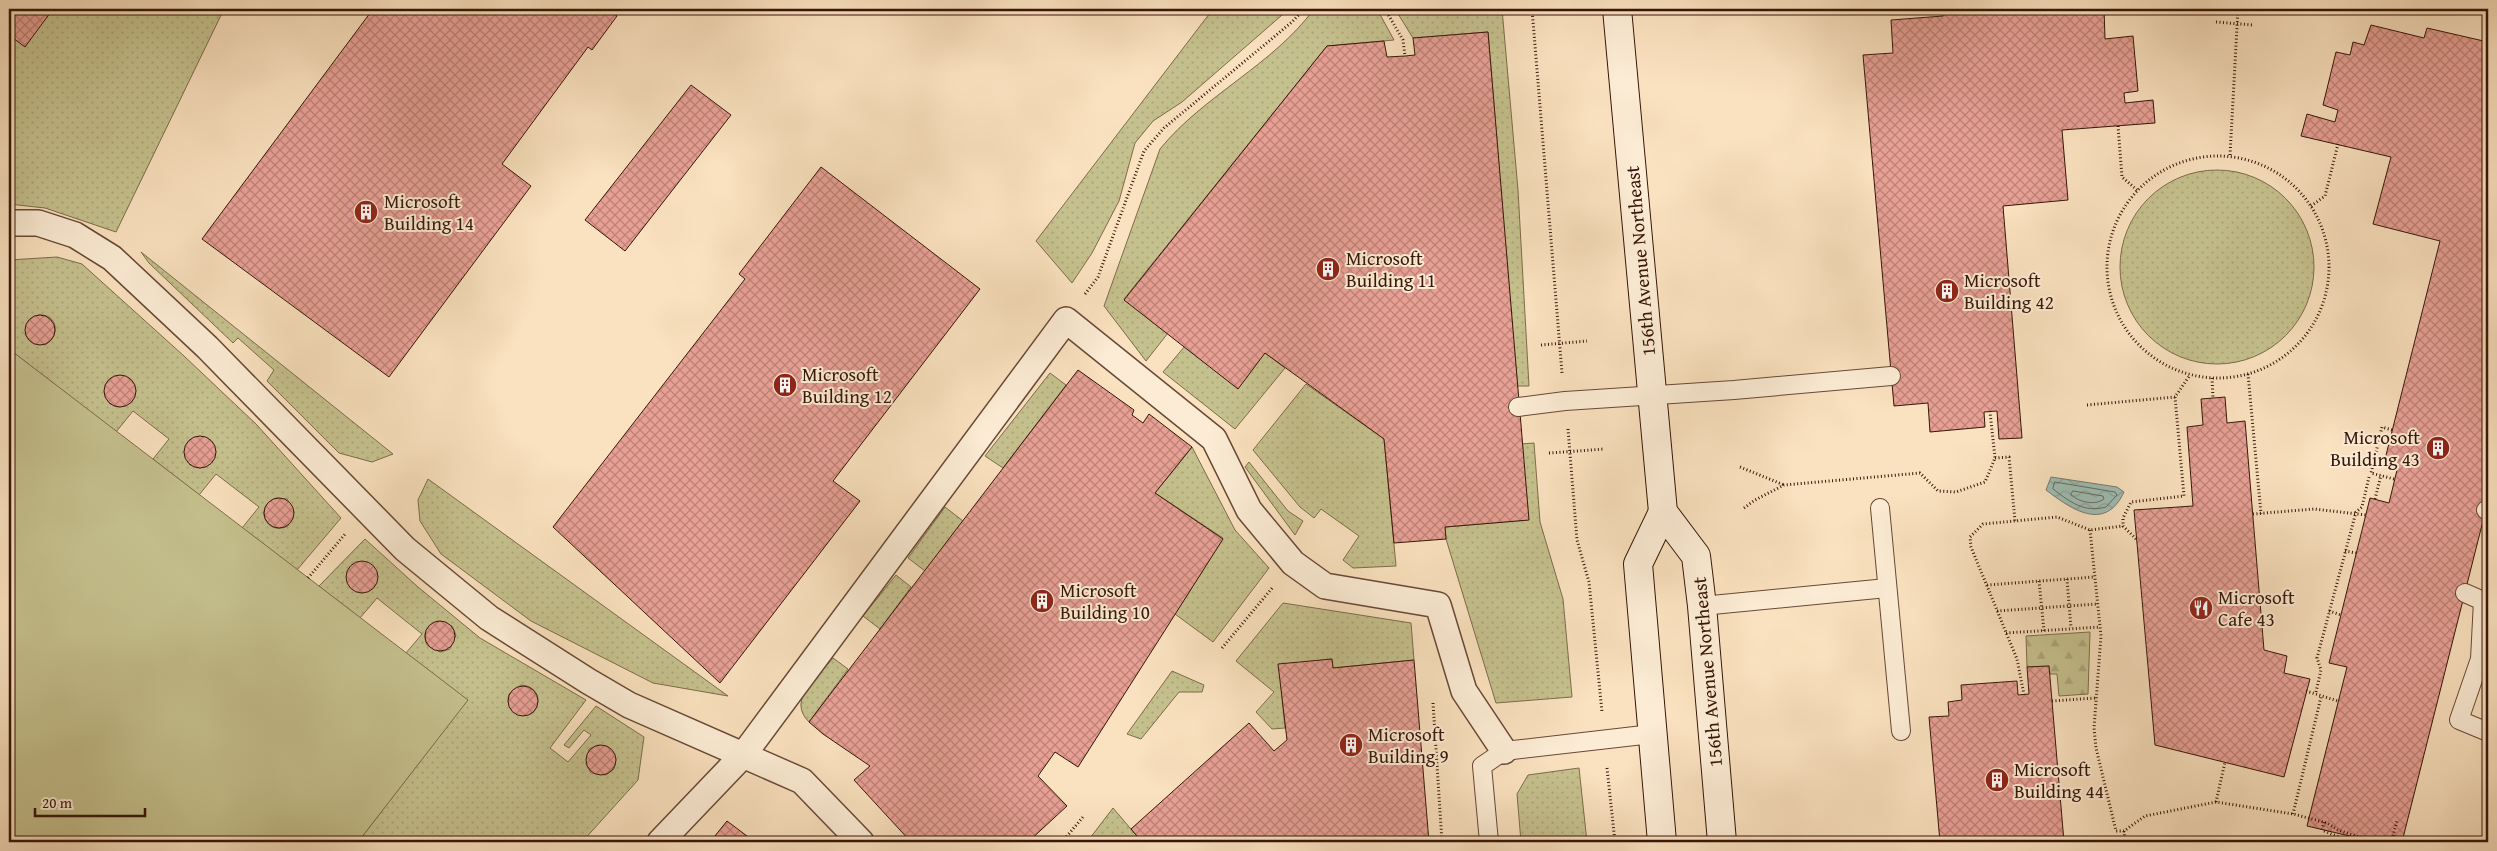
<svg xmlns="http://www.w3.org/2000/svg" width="2497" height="851" font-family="'Gentium Book Plus',serif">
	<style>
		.grass { fill: url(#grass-dots); stroke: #7e6b4b; fill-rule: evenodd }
		.forest { fill: url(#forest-firs); stroke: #7e6b4b }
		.park { fill: #c5c18e; stroke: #7e6b4b }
		.water { fill: url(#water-waves); stroke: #757a6f }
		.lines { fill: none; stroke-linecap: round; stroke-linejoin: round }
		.shore { stroke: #6a695e; stroke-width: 1 }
		.building { fill: url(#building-cross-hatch); stroke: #371508 }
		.service-casing { stroke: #684836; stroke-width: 20 }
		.pedestrian-casing { stroke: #684836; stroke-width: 28 }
		.secondary-casing { stroke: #371508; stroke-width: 30 }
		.path { stroke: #371508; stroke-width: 3; stroke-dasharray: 1 2.5; stroke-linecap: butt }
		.service { stroke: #fcecd5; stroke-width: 18 }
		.pedestrian { stroke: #fcecd5; stroke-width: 25 }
		.secondary { stroke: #fcecd5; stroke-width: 28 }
		.labels { text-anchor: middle; stroke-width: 4; stroke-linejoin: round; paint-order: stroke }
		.poi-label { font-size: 19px; fill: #371508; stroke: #fcecd5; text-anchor: start }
		.street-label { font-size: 19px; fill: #371508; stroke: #fcecd5 }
	</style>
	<defs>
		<pattern id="grass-dots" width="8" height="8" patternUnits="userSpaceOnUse" patternTransform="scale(1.25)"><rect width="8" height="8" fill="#c5c18e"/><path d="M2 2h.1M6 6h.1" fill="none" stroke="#aaa579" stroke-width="1.8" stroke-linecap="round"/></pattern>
		<pattern id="forest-firs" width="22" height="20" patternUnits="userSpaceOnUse" patternTransform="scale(1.25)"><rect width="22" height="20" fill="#c5c18e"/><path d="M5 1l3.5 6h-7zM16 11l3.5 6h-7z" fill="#aaa579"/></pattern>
		<pattern id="water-waves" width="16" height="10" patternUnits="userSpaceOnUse" patternTransform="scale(1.25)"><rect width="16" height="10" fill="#9ebdb4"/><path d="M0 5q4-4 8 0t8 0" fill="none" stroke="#89a299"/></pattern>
		<pattern id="building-cross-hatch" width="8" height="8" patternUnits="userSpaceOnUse" patternTransform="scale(1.25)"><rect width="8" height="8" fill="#e8a095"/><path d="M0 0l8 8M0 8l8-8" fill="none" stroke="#bd8178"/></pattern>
	</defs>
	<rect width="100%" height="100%" fill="#fae1bf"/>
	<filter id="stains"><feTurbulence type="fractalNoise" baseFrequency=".004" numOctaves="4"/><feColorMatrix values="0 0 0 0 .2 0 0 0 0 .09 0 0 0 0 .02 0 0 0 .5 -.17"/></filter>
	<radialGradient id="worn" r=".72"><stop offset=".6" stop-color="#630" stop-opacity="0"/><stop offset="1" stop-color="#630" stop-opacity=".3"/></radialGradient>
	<g class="grass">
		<path d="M9,9H224L116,232L45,208L9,204Z"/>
		<path d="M1213,9H1289L1182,102L1153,121L1135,143L1119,201L1092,253L1072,283L1036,241Z"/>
		<path d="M1314,9H1377L1394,40L1327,46L1124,299L1168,333L1146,361L1104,306L1160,149C1204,95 1273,65 1314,9Z"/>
		<path d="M1395,9H1502L1518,190L1529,386H1517L1488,32L1413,38Z"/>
		<circle cx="2217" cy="267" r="97"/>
		<path d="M141,252L393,454L372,462L339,453L267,381L274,370L238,338L233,343L149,263Z"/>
		<path d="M57,257L82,264L184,356L256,424L341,518L297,570L242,528L259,507L216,474L199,495L153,459L169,439L133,411L116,432L9,349V260ZM38,315C58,313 61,336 45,345L31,342L25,334L29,320ZM118,376L128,378L136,390L133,400L120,407L110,404L105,395L109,381ZM197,437L207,439L216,451L213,461L200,468L190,465L184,451L188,442ZM276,498L287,499L294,512L288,526C266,537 253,506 276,498Z"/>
		<path d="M1185,346L1265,353L1285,368L1235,429L1163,372Z"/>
		<path d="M1050,373L1066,385L1003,468L985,456Z"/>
		<path d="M1306,384L1384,439L1396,566L1353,568L1343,560L1359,536L1321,509L1314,518L1300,507L1253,450Z"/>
		<path d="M1534,443L1540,522L1563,599L1572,697L1496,703L1446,539L1445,527L1528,520L1521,444Z"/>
		<path d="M1192,447L1235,530L1269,568L1213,642L1175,614L1223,538L1155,493Z"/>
		<path d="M1249,462L1288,511L1303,521L1295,535L1245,467Z"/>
		<path d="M428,479L728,696L653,683L531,621L441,554L420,521L418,500Z"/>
		<path d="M945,507L963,521L925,571L908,558Z"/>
		<path d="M365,539L418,587L480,638L586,700L550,748L568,762L591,735L584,730L569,748L564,745L596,706L644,737L638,780L582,842H358L467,700L406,653L422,634L377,598L360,618L319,586ZM359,562L369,563L377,576L375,586L362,593L349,586C344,575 348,566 359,562ZM438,621L452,626L456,635L450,649L440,652L427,645C422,634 426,625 438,621ZM521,685C537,686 543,700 533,713C518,720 505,710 509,694ZM598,745L608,747L616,759L614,769L606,775L591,773L586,764L589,749Z"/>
		<path d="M896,575L911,587L880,629L863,616Z"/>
		<path d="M1283,603L1411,623L1414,660L1333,668L1332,659L1279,665L1285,728L1272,729L1256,712L1274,692L1236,661Z"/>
		<path d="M833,658L848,669L809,722C786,699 818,677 833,658Z"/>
		<path d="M1172,671L1204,685L1202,692H1179L1141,739L1127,734Z"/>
		<path d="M1579,768L1587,842H1521L1517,794L1528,775Z"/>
		<path d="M1113,808L1142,842H1087Z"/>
	</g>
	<path class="forest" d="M2090,632L2088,694L2059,696L2057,674H2050L2049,666L2027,667L2026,636Z"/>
	<path class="park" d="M9,349L468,700L358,842H17L9,836Z"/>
	<path class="water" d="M2051,477L2117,487L2124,492C2105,533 2071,509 2046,490Z"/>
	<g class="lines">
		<g class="shore">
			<path d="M2055,482L2115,492L2117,495L2106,507C2084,513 2070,502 2053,489Z"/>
			<path d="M2073,491L2103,496L2104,499C2094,506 2080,502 2071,495Z"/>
		</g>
	</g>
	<g class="building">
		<path d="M9,9H53L25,47L9,35Z"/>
		<path d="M373,9H608L617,16L592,50L588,47L502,164L531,186L389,377L202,239Z"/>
		<path d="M1942,9H2104L2105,39L2133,36L2138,91L2124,93L2125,103L2153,100L2155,123L2062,130L2068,200L2003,206L2022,438L1999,439L1997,411L1984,412L1985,427L1930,432L1928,403L1894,406L1863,55L1893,53L1891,20L1943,16Z"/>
		<path d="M2371,25L2424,38L2427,28L2488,42V501L2402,842H2375L2307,826L2347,667L2329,663L2370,498L2389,503L2397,470L2383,467L2440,241L2373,224L2391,157L2301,136L2307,114L2335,122L2338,110L2323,105L2336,52L2350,55L2353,42L2364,45Z"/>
		<path d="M1488,32L1529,520L1445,527L1446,539L1394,543L1384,439L1265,353L1238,389L1124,300L1327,46L1384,41L1387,57L1405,56L1415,55L1413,38Z"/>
		<path d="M691,85L731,115L625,251L585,220Z"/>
		<path d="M821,167L980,289L833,481L860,501L720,683L553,527L745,279L739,274Z"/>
		<circle cx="40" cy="330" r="15"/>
		<path d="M1078,370L1134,410L1132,415L1143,423L1149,414L1192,447L1155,493L1223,539L1078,767L1055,752L1038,776L1067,806L1028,842H911L854,780L870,766L823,734L809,722Z"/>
		<circle cx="120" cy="391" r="16"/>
		<path d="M2225,397L2227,423L2245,421L2264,650L2287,656L2284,673L2310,679L2284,777L2155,745L2134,510L2193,506L2187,427L2203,425L2201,399Z"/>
		<circle cx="200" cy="452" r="16"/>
		<circle cx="279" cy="513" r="15"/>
		<circle cx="362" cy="577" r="16"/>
		<circle cx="440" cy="636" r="15"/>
		<path d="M1332,659L1333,668L1414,660L1429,842H1142L1131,829L1249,723L1274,751L1287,740L1278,664Z"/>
		<path d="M2049,666L2064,842H1940L1929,717L1949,716L1948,702L1962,700L1961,685L2017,681L2018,695L2029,694L2027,667Z"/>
		<circle cx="523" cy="701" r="15"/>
		<circle cx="601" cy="760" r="15"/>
		<path d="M727,821L755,842H710Z"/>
	</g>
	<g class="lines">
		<g class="service-casing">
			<g id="service">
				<path d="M1518,407L1565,401L1734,390L1891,376"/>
				<path d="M1880,508L1901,731"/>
				<path d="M2486,510L2488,511"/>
				<path d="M2465,593L2483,601L2480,659L2459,720L2488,732"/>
				<path d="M1702,606L1887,588"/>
				<path d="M1489,842L1482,766L1504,751L1652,734"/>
			</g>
		</g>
		<g class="pedestrian-casing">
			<g id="pedestrian">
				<path d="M9,223H38L75,235L112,258L207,347L405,549L489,618L588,681L629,705L802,781L861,842"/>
				<path d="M660,842L744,754L1066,320L1214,439L1249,510L1293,563L1325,586L1438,605L1464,691L1504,751"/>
			</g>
		</g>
		<g class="secondary-casing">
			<g id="secondary">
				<path d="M1617,9L1663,512L1696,556L1702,606L1722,842"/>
				<path d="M1662,842L1638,564L1663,512"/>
			</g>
		</g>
		<g class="path">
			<path d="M1385,9L1403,40L1405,56"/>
			<path d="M1532,9L1562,373"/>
			<path d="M2216,22L2253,25"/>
			<path d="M2118,126L2122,177L2137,190"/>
			<path d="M2230,155L2238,9"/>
			<circle cx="2218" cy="267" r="111"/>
			<path d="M2311,206L2325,196L2338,144"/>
			<path d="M1085,294L1098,277L1144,151L1164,128L1292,22L1304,9"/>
			<path d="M1541,345L1587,341"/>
			<path d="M2248,374L2261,514"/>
			<path d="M2212,378L2213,398"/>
			<path d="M2087,405L2175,397"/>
			<path d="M1568,429L1577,540L1589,582L1602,712"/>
			<path d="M2392,430L2382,427L2371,473L2394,479"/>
			<path d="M1549,453L1604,449"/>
			<path d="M1995,458L2009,457L2015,521"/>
			<path d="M1740,467L1784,485"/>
			<path d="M2375,499L2381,475"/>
			<path d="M1744,508L1755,500L1784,485L1920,473L1938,491L1956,492L1985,482L1995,458L1990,412"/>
			<path d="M2253,514L2314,509L2366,515"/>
			<path d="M2090,530L2101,636L2094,728L2096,748L2116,831H2124L2145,816L2216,802L2293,814L2327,823L2338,830L2359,837L2392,839L2397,821"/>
			<path d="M2136,539L2123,526V518L2131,502L2184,496L2175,397L2190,375"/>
			<path d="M2345,551L2356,553"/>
			<path d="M308,578L346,533"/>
			<path d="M2067,579L2071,628"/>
			<path d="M2039,581L2044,631"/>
			<path d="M1987,585L2094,577"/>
			<path d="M1997,611L2097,604"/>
			<path d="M2329,611L2341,615"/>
			<path d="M2006,633L2100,627"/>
			<path d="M1222,648L1273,587"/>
			<path d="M2306,691L2338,701"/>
			<path d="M2316,692L2321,670L2317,658L2356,512L2362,507L2369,477"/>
			<path d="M2024,695L2017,659L1971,547L1970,537L1983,524L2057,517L2090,530L2123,526"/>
			<path d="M2052,701L2096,698"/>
			<path d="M1433,703L1442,842"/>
			<path d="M1607,768L1615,842"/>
			<path d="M2216,802L2225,762"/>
			<path d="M2293,814L2321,697"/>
			<path d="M2324,822L2322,830L2351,842"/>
			<path d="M2124,831L2125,842"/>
			<path d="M1062,842L1083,817"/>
		</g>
		<use href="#service" class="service"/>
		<use href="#pedestrian" class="pedestrian"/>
		<use href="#secondary" class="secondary"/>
	</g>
	<defs>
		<g id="building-disc" transform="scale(1.25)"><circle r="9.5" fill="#8f2418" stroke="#fcecd5"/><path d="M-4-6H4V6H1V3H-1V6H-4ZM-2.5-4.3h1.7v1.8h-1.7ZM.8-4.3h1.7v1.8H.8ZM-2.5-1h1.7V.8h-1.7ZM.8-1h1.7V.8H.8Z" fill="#fff"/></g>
		<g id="restaurant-disc" transform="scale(1.25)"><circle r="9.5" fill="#8f2418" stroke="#fcecd5"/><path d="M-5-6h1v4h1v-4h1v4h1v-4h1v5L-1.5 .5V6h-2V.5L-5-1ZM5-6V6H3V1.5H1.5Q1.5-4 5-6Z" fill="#fff"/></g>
	</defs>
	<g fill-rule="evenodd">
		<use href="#building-disc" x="366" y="212"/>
		<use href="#building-disc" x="1328" y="269"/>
		<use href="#building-disc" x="1947" y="291"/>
		<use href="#building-disc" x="785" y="385"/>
		<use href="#building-disc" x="2438" y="448"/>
		<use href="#building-disc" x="1042" y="601"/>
		<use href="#restaurant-disc" x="2201" y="608"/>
		<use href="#building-disc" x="1351" y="745"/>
		<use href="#building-disc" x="1997" y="780"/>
	</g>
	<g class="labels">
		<g class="poi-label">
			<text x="384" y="208">Microsoft<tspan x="384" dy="22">Building 14</tspan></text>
			<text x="1346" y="265">Microsoft<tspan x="1346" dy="22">Building 11</tspan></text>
			<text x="1964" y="287">Microsoft<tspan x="1964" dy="22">Building 42</tspan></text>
			<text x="802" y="381">Microsoft<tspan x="802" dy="22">Building 12</tspan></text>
			<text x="2420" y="444" text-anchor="end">Microsoft<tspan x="2420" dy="22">Building 43</tspan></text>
			<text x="1060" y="597">Microsoft<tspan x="1060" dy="22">Building 10</tspan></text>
			<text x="2218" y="604">Microsoft<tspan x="2218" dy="22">Cafe 43</tspan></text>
			<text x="1368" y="741">Microsoft<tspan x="1368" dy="22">Building 9</tspan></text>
			<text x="2014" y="776">Microsoft<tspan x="2014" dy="22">Building 44</tspan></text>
		</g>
		<g class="street-label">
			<text transform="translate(1640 261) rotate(-95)" y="7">156th Avenue Northeast</text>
			<text transform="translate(1707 672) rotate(-95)" y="7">156th Avenue Northeast</text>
		</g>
	</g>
	<rect width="2497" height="851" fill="none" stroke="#fae1bf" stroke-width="30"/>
	<rect x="10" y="10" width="2477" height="831" fill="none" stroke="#371508" stroke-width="2.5"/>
	<rect x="15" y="15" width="2467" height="821" fill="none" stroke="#371508"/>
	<path d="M35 808v8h110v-8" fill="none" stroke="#371508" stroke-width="2.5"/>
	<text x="42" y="808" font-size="15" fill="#371508" stroke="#fcecd5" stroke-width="4" paint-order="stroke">20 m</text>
	<rect width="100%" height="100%" filter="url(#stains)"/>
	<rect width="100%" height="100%" fill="url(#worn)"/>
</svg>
